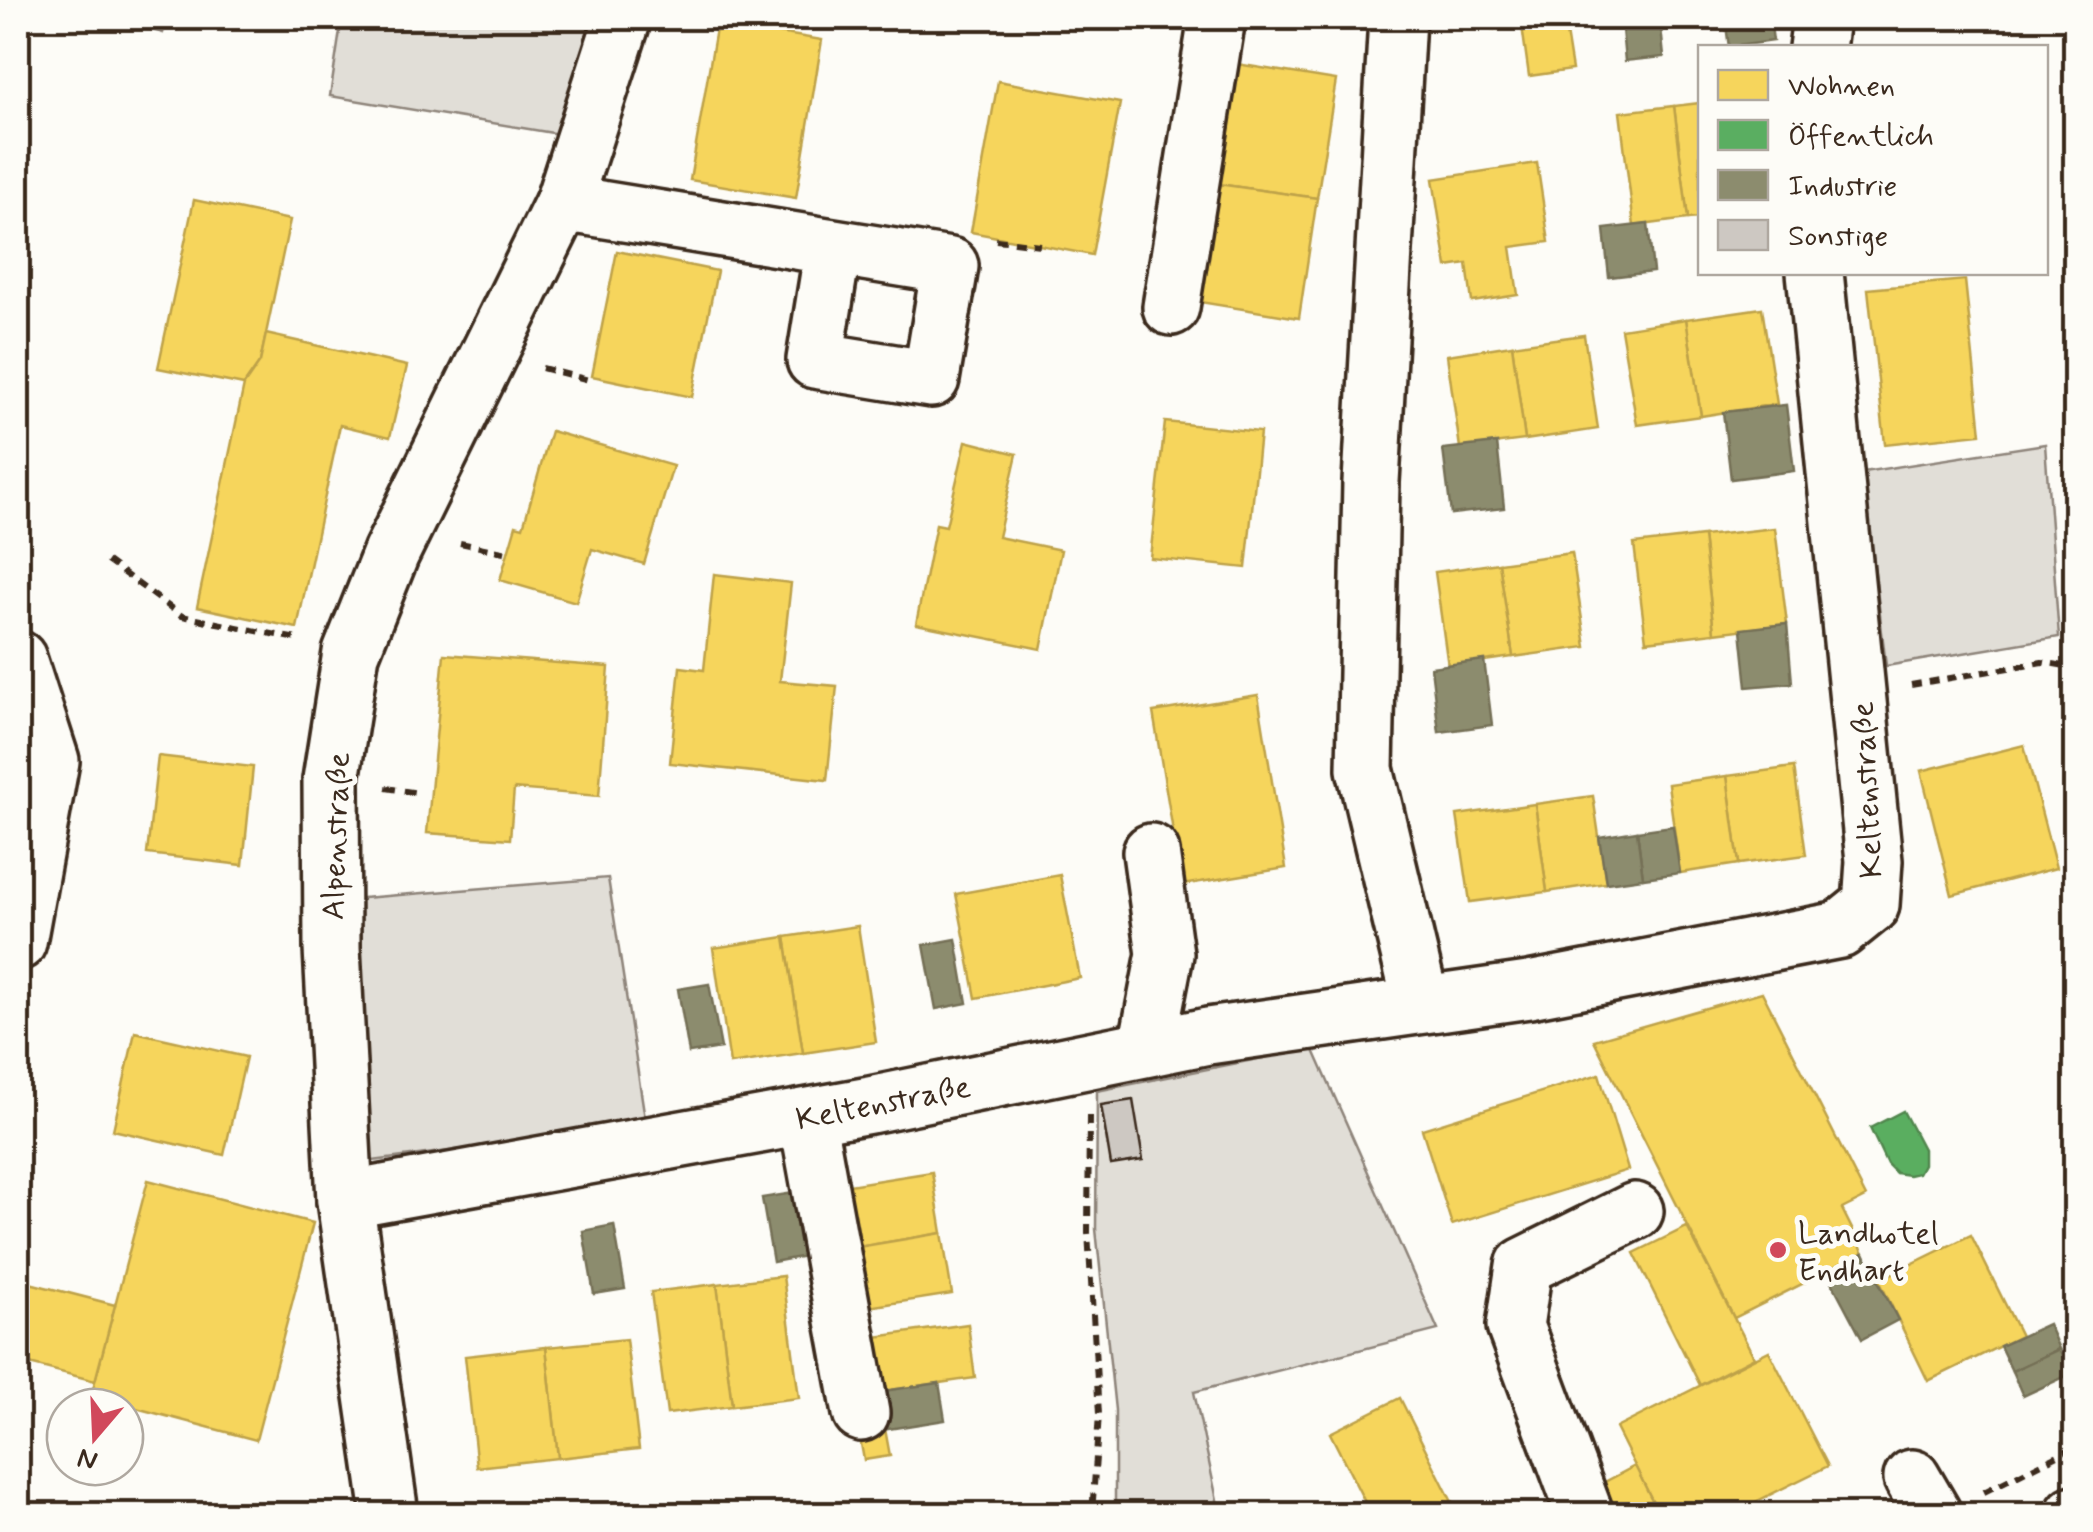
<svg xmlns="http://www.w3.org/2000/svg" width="2093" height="1532" font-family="Mynerve,sans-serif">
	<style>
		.green { fill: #e1ded7; stroke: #8e847a; stroke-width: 2.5 }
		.homes { fill: #f6d55c; stroke: #bea249; stroke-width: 2.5 }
		.public { fill: #5aae61; stroke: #51864d; stroke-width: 2.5 }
		.industry { fill: #8c8c6e; stroke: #746f56; stroke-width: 2.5 }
		.building { fill: #cdc8c2; stroke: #3b2a1e; stroke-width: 2.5 }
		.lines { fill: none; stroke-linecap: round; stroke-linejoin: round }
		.minor-casing { stroke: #3b2a1e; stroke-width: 62 }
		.path { stroke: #3b2a1e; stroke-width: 6; stroke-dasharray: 10 8; stroke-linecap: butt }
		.minor { stroke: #fdfcf7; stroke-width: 55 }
		.poi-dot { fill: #d1495b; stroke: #fdfcf7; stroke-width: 4 }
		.labels { text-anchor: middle; stroke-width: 10; stroke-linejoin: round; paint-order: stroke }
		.street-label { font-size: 32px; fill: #3b2a1e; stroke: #fdfcf7 }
		.poi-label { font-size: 32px; fill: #3b2a1e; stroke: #fdfcf7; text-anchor: start }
	</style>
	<rect width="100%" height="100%" fill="#fdfcf7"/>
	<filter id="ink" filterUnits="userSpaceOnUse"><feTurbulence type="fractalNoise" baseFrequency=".01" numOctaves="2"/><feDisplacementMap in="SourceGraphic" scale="20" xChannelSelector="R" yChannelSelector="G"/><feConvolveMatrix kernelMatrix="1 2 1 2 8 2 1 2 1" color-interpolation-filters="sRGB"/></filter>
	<g filter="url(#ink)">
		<g class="green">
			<path d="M109,18H167L163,33Z"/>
			<path d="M342,18H601L565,135L330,96Z"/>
			<path d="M2045,444L2059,637L1886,666L1863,472Z"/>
			<path d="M608,878L646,1125L365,1162L351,899Z"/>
			<path d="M1313,1048L1438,1330L1194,1392L1220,1514H1115V1410L1096,1229L1097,1091Z"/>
		</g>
		<g class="homes">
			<path d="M1489,18H1580L1564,20L1572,70L1529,76L1522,26L1492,30Z"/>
			<path d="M717,23L822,40L796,198L690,180Z"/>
			<path d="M1237,64L1336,80L1317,198L1218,184Z"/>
			<path d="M998,81L1120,103L1092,255L971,232Z"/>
			<path d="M1700,103V218L1688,219L1674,106Z"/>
			<path d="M1674,106L1688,219L1634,226L1620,112Z"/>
			<path d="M1537,163L1549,242L1511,247L1518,295L1472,302L1467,264L1447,267L1433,179Z"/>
			<path d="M1218,184L1317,198L1299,318L1200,302Z"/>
			<path d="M194,200L290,220L260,362L244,385L158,368Z"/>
			<path d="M617,251L717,271L692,397L592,376Z"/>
			<path d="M1965,280L1981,434L1885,444L1868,289Z"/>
			<path d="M1762,308L1777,404L1701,416L1686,319Z"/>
			<path d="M1686,319L1701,416L1637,425L1621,329Z"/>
			<path d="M266,334L407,366L390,437L340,425L297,628L197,607L244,385L260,362Z"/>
			<path d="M1584,335L1598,429L1525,440L1512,345Z"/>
			<path d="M1512,345L1525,440L1460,448L1447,355Z"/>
			<path d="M1165,422L1260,432L1246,568L1150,558Z"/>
			<path d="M551,431L673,466L644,564L592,549L576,602L500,580L516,525L523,527Z"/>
			<path d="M966,441L1017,454L998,537L1061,550L1041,649L916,624L936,524L946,526Z"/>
			<path d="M1775,528L1787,624L1714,633L1703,536Z"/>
			<path d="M1703,536L1714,633L1646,641L1634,544Z"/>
			<path d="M1572,553L1586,647L1513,657L1499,563Z"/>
			<path d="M1499,563L1513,657L1448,666L1435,572Z"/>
			<path d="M714,574L791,583L780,681L837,686L827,780L670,763L680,667L704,670Z"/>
			<path d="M444,654L609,667L599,796L514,789L510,839L427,833Z"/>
			<path d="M1258,695L1286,868L1182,885L1153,712Z"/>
			<path d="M2024,745L2056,868L1952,895L1921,771Z"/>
			<path d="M158,756L253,767L243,865L147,854Z"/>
			<path d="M1794,767L1806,855L1739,864L1727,776Z"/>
			<path d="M1727,776L1739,864L1680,873L1668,784Z"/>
			<path d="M1593,796L1606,883L1547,892L1535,804Z"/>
			<path d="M1535,804L1547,892L1470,902L1457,815Z"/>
			<path d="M1060,875L1080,978L976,998L956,894Z"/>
			<path d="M858,926L876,1042L803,1053L785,937Z"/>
			<path d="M785,937L803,1053L730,1064L713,948Z"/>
			<path d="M1762,992L1866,1197L1842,1209L1864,1253L1734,1318L1594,1040Z"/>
			<path d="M135,1032L246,1057L224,1155L113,1130Z"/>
			<path d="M1599,1074L1628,1170L1452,1225L1422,1129Z"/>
			<path d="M2076,1160V1191L2063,1165Z"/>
			<path d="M932,1172L942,1233L858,1247L849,1185Z"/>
			<path d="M148,1180L313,1223L256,1440L91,1396Z"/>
			<path d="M1687,1227L1754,1357L1700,1385L1634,1253Z"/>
			<path d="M942,1233L952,1294L868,1307L858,1247Z"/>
			<path d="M1971,1235L2021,1336L1928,1381L1879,1280Z"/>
			<path d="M783,1276L799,1398L732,1406L717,1284Z"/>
			<path d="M18,1280L115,1305L95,1381L18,1361Z"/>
			<path d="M717,1284L732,1406L667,1414L651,1292Z"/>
			<path d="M968,1324L975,1378L883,1391L875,1337Z"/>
			<path d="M626,1339L639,1449L558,1458L546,1347Z"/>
			<path d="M546,1347L558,1458L477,1467L465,1356Z"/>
			<path d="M1769,1351L1828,1466L1731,1514H1659L1616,1428Z"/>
			<path d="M1400,1398L1458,1514H1371L1330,1433Z"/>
			<path d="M885,1429L890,1456L864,1460L859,1433Z"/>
			<path d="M1635,1466L1659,1514H1614L1599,1485Z"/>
			<path d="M18,1501L91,1510L90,1514H18Z"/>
		</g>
		<path class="public" d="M1903,1111L1923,1149V1164L1918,1173L1909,1175L1896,1173L1887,1164L1870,1128Z"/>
		<g class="industry">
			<path d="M1621,18H1660L1664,57L1625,61Z"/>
			<path d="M1725,18H1770L1773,41L1729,47Z"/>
			<path d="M1648,224L1653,272L1609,277L1604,229Z"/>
			<path d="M1786,405L1794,471L1731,479L1723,412Z"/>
			<path d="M1497,443L1504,508L1451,514L1443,449Z"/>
			<path d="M1787,624L1792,683L1747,687L1741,629Z"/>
			<path d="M1484,660L1492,725L1439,732L1431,667Z"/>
			<path d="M1673,826L1680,873L1643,878L1637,831Z"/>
			<path d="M1637,831L1643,878L1606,883L1599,837Z"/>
			<path d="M956,939L967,1003L936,1009L924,945Z"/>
			<path d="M709,984L721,1048L689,1053L678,989Z"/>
			<path d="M794,1193L805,1256L773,1262L762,1198Z"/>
			<path d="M614,1225L625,1289L594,1294L583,1231Z"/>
			<path d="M1864,1253L1898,1320L1862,1339L1826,1271Z"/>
			<path d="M2048,1324L2059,1349L2012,1371L2000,1346Z"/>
			<path d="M2059,1349L2071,1374L2023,1396L2012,1371Z"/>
			<path d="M939,1383L945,1420L888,1429L883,1391Z"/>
		</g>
		<path class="building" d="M1133,1100L1143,1160L1111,1165L1101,1105Z"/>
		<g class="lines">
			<g class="minor-casing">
				<g id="minor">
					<path d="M1397,18L1371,482L1365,769L1421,1004"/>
					<path d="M1817,48L1821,18"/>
					<path d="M563,203L623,18"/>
					<path d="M1171,307L1217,18"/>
					<path d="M18,659L51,761L18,942"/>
					<path d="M1147,1047L1165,954L1151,852"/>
					<path d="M807,1117L861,1413"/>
					<path d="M345,1200L870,1105L1208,1036L1529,990L1840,930L1871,905L1874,861L1815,272"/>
					<path d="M1912,1478L1933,1514"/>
					<path d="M390,1514L345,1200L332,948L331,780L351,653L391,553L563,203L950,266L931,379L815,360L833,248"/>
					<path d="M1585,1514L1515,1326L1524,1266L1635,1211"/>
					<path d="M2074,1514H2076"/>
				</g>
			</g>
			<g class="path">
				<path d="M996,240L1040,245"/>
				<path d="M542,368L589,380"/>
				<path d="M460,543L508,553"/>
				<path d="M107,561L182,616L297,639"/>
				<path d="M1911,685L2042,662L2076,668"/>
				<path d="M386,788L419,793"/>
				<path d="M1089,1116L1088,1232L1099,1414L1092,1514"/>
				<path d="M1984,1492L2076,1446"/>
			</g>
			<use href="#minor" class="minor"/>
		</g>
	</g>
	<circle class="poi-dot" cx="1778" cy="1250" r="10"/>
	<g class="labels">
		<g class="street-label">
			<text transform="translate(1866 790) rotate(-93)" y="11">Keltenstraße</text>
			<text transform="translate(335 836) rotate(-88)" y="11">Alpenstraße</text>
			<text transform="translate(883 1102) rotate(-11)" y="11">Keltenstraße</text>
		</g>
		<g class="poi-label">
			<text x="1798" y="1243">Landhotel<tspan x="1798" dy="37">Endhart</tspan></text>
		</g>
	</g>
	<rect width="2093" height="1532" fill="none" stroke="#fdfcf7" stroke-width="60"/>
	<rect x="30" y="30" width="2033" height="1472" fill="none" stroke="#3b2a1e" stroke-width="4" filter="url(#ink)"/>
	<rect x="1698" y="45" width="350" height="230" fill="#fdfcf7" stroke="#afa8a0" stroke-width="2.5"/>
	<rect x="1718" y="70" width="50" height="30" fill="#f6d55c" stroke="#afa8a0" stroke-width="2.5"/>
	<text x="1788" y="95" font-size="30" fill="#3b2a1e">Wohnen</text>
	<rect x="1718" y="120" width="50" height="30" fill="#5aae61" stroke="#afa8a0" stroke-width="2.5"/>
	<text x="1788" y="145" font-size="30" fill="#3b2a1e">Öffentlich</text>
	<rect x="1718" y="170" width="50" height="30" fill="#8c8c6e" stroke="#afa8a0" stroke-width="2.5"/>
	<text x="1788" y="195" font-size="30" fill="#3b2a1e">Industrie</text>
	<rect x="1718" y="220" width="50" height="30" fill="#cdc8c2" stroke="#afa8a0" stroke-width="2.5"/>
	<text x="1788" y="245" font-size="30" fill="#3b2a1e">Sonstige</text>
	<g transform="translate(95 1437) rotate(199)"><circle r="48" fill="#fdfcf7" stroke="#afa8a0" stroke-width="2.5"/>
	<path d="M0-8L18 38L0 25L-18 38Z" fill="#d1495b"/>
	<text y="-15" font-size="28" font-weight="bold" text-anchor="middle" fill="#3b2a1e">N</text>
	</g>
</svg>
